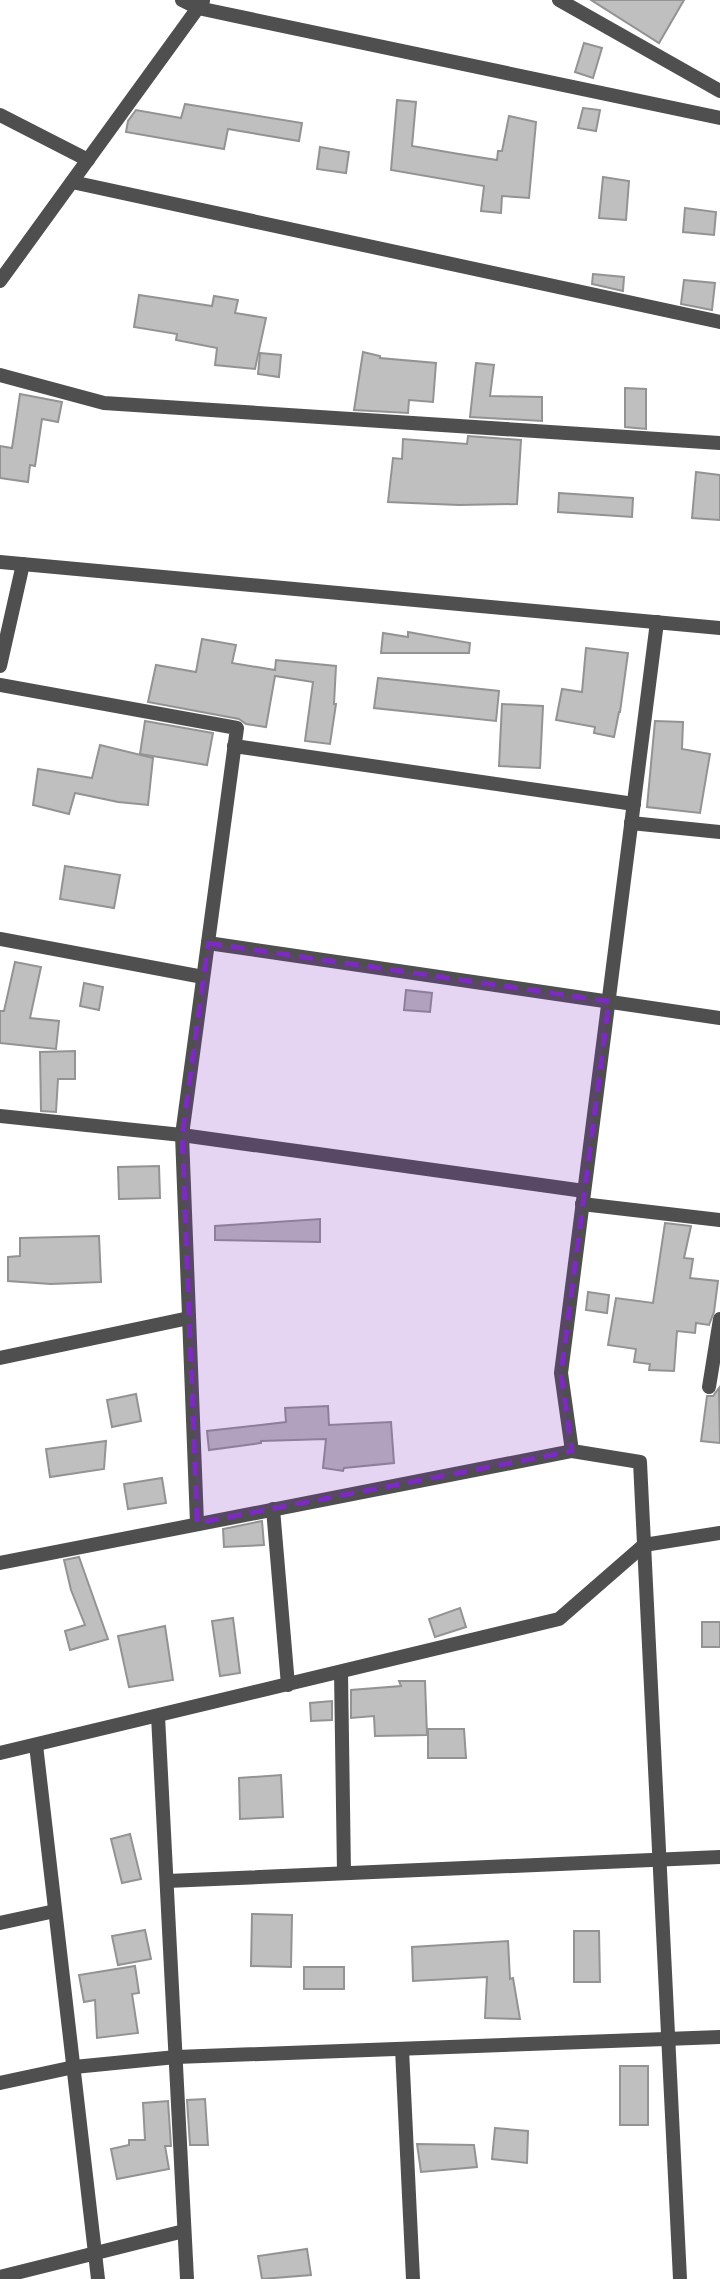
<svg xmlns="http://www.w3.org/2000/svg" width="720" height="2279" font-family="Manrope,sans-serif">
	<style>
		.building { fill: #bfbfbf; stroke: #939393; stroke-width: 2 }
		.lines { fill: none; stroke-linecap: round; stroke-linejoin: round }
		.minor { stroke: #4f4f4f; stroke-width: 14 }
		.marked { fill: #7b2cbf; fill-opacity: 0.2; stroke: #7b2cbf; stroke-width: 5; stroke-dasharray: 14 9; stroke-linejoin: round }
	</style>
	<rect width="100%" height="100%" fill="#fff"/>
	<g class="building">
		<path d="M591,0H684L659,43Z"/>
		<path d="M584,43L602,48L593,78L575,72Z"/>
		<path d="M397,100L416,102L412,146L459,154L497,160L498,151H502L509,116L536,122L529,198L502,196L501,213L481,211L484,186L391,170Z"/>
		<path d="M185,104L302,123L299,141L228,129L224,149L126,132L128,121L136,110L181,118Z"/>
		<path d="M583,108L600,110L596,131L578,128Z"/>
		<path d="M320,147L349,152L346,173L317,169Z"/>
		<path d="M603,177L629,181L626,220L599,218Z"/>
		<path d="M685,208L716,212L714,235L683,232Z"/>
		<path d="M593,274L624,277L623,291L592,284Z"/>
		<path d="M684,280L715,283L712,310L681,304Z"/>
		<path d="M139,295L212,306L214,296L238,300L235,313L266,318L255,369L215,365L217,348L176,340L177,334L134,327Z"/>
		<path d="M363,352L380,356V358L436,363L433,402L409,400L408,413L354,410Z"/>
		<path d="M260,353L281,355L279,377L258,374Z"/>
		<path d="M476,363L494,365L490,396L542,397V421L470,417Z"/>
		<path d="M625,388L646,389V429L625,427Z"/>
		<path d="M20,394L62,402L58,422L42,419L35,466L30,465L28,482L0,478V446L12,448Z"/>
		<path d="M468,436L521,440L517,504L459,505L388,502L393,458L402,459L403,439L467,444Z"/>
		<path d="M696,472L720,475V520L692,518Z"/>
		<path d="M559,493L633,498L632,517L558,512Z"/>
		<path d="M408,632L470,643L469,653H381L383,633L408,637Z"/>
		<path d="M202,639L236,645L232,663L275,670L276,660L336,666L334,704H336L330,744L305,741L313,682L275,676L266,727L246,724L239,719L148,702L156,665L196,672Z"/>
		<path d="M586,648L628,653L620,712H619L614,737L594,733L595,727L556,720L562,689L582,692Z"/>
		<path d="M378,678L499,691L496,721L374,708Z"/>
		<path d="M502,704L543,706L540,768L499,766Z"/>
		<path d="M145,721L213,733L207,765L140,754Z"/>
		<path d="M655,721L683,722L682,749L710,754L700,813L647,807Z"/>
		<path d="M100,745L153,758L148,805L118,802L75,793L69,814L33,805L38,769L92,778Z"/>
		<path d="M65,866L120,875L114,908L60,899Z"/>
		<path d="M15,962L41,967L30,1018L59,1021L56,1049L0,1043V1011H4Z"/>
		<path d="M84,983L103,987L99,1010L80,1006Z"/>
		<path d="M406,990L432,993L430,1012L404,1010Z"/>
		<path d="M75,1051V1079H58L56,1112L41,1111L40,1052Z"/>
		<path d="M159,1166L160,1198L119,1199L118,1167Z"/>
		<path d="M320,1219V1242L215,1240V1226Z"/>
		<path d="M665,1223L691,1226L684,1258L693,1259L690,1278L718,1281L714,1312L709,1325L696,1323L695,1333L677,1331L674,1371L649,1370L650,1364L634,1362L636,1349L608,1345L616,1298L653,1303Z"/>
		<path d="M99,1236L101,1282L51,1284L8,1281V1257L20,1256V1238Z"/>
		<path d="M588,1292L609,1295L607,1313L586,1310Z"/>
		<path d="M719,1388L720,1443L701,1441L707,1396H713Z"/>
		<path d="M136,1394L141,1421L112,1427L107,1400Z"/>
		<path d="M328,1406L329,1425L391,1422L394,1463L344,1468L343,1471L323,1468L326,1439L261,1441V1443L209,1450L207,1431L286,1422L285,1408Z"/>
		<path d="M106,1441L104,1469L50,1477L46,1449Z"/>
		<path d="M162,1478L166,1503L128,1509L124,1484Z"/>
		<path d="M262,1521L264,1545L224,1547L223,1529Z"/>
		<path d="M79,1557L108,1639L70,1650L65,1631L85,1625L71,1590L64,1560Z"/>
		<path d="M460,1608L466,1627L435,1637L429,1619Z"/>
		<path d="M233,1618L240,1673L220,1676L212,1621Z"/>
		<rect x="702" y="1622" width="18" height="25"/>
		<path d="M165,1626L173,1680L129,1687L118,1636Z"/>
		<path d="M399,1681H425L427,1735L375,1736L374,1716L351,1718V1690L401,1686Z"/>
		<path d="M332,1701V1720L311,1721L310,1703Z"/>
		<path d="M428,1729H464L466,1758H428Z"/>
		<path d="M281,1775L283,1817L240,1819L239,1778Z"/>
		<path d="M130,1834L141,1879L122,1883L111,1839Z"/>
		<path d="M252,1914L292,1915L291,1967L251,1966Z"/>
		<path d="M145,1930L151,1959L118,1965L112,1936Z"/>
		<path d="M574,1931H599L600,1982H574Z"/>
		<path d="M508,1941L510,1979L513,1978L520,2019L485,2018L487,1977L413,1981L412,1947Z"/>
		<path d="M135,1966L139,1993L132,1994L138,2033L97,2038L95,2000L84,2002L79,1975Z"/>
		<rect x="304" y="1967" width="40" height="22"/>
		<rect x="620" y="2066" width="28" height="59"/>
		<path d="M205,2099L208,2145H190L187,2100Z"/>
		<path d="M168,2101L171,2146H165L169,2169L117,2179L111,2149L129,2145V2140H145L143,2103Z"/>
		<path d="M495,2128L528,2131L527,2163L492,2159Z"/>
		<path d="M417,2144L474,2145L477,2167L421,2172Z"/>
		<path d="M307,2249L311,2275L262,2279L258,2256Z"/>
	</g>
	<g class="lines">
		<g class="minor">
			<path d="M182,0L198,8L720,118"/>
			<path d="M559,0L720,91"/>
			<path d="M0,115L88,160"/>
			<path d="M72,182L720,322"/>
			<path d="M0,281L203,1"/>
			<path d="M0,375L104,403L720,443"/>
			<path d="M0,562L720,628"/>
			<path d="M657,622L561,1373L572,1451L640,1462L680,2279"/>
			<path d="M0,666L23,564"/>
			<path d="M0,685L237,728L182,1135L197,1523"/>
			<path d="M234,746L634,804"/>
			<path d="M631,823L720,832"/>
			<path d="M0,939L203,977"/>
			<path d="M208,943L720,1018"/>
			<path d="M0,1116L182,1135L584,1191"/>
			<path d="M582,1204L720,1220"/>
			<path d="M0,1358L189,1318"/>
			<path d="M709,1387L720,1319"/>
			<path d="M273,1509L288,1685"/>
			<path d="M0,1563L572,1451"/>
			<path d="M341,1672L344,1873"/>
			<path d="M158,1716L187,2279"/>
			<path d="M36,1745L98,2279"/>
			<path d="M0,1753L559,1619L644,1545L720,1533"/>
			<path d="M167,1881L720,1857"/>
			<path d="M0,1923L55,1911"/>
			<path d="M402,2049L413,2279"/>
			<path d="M0,2083L74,2067L176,2057L720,2037"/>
			<path d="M0,2277L184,2231"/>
		</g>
	</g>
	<path class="marked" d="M208,943L609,1001L561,1373L572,1451L197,1523L182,1135Z"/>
</svg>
